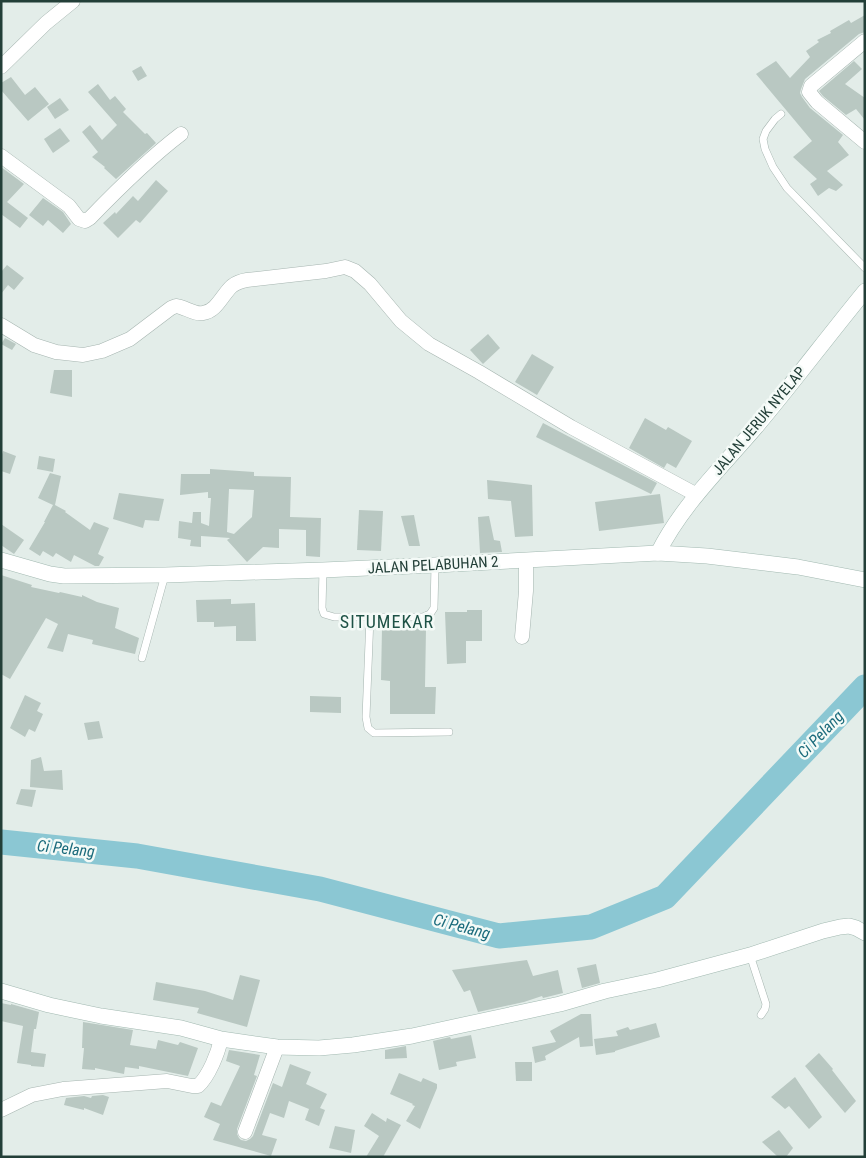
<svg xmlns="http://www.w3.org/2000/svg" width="866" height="1158" font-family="'Roboto Condensed',sans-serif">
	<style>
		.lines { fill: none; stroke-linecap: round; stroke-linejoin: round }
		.river { stroke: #8bc7d3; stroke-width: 25 }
		.building { fill: #b9c8c2; fill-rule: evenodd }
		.lane-casing { stroke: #a6b5b0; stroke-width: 8 }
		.street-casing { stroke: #a6b5b0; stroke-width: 15 }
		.secondary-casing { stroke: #a2b9b1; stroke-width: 16 }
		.lane { stroke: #fff; stroke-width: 7 }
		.street { stroke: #fff; stroke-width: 14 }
		.secondary { stroke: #fff; stroke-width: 15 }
		.labels { text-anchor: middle; stroke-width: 5; stroke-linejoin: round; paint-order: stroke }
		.street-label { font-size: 15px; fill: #233f38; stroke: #f4faf7 }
		.water-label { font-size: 16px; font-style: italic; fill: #1b6b7c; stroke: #f4faf7 }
		.quarter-label { font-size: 18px; letter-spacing: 1px; fill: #1e5246; stroke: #f4faf7 }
	</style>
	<rect width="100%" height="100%" fill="#e3ede9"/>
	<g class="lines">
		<path class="river" d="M1,842L137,856L320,889L499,936L591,927L665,897L865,687"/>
	</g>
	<g class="building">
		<path d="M865,15V32L859,34L805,79L801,89L800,93L802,97L810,108L843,135L838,142L849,155L827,171L843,185L836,191L829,188L818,196L810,184L817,179L793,157L812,141L756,74L776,61L790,78L810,57L806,51L819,42L817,40L831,33L830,31L849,20L851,23Z"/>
		<path d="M854,61L862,69L845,84L865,98V120L856,109L846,115L823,96L819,91Z"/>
		<path d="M141,66L147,76L138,81L132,71Z"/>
		<path d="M11,77L25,95L35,87L49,104L28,121L1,90V83Z"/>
		<path d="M98,84L110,100L115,96L126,109L123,112L145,134L147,133L156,143L116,179L104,168L105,167L92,157L98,152L82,132L90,125L102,140L117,125L88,92Z"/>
		<path d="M60,98L69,110L55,119L47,107Z"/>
		<path d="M60,128L70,141L53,153L44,139Z"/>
		<path d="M1,167L24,184L7,202L28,218L20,228L1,214Z"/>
		<path d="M156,180L168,191L140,223L136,220L118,238L103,223L115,212L116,214L133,196L138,201Z"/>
		<path d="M43,198L63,212L71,224L63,233L48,220L43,226L29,215Z"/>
		<path d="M7,265L24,278L14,290L8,285L1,294V272Z"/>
		<path d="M488,334L500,348L483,364L470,350Z"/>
		<path d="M5,338L16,344L12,350L1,344Z"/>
		<path d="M532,354L554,367L537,395L515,382Z"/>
		<path d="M54,370H72V397L50,393Z"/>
		<path d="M645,418L666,430L668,427L692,441L676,468L667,463L664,468L629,448Z"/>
		<path d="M543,423L657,483L651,494L536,437Z"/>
		<path d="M3,451L16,456L10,474L1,471V458Z"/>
		<path d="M39,456L55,459L53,472L37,469Z"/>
		<path d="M210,469L254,472V476L291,477L290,517L321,518L320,557L306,556V530L279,529V548L263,547L247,562L227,540L230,538L201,536V547L190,546L191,540L178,538L179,521L192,523L193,512H201V523L209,526L211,498H208V492L180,495L181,474H210ZM229,489L254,490L252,517L234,534L227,532Z"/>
		<path d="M50,473L61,476L55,505L66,511L65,512L90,530L94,522L109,528L98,554L104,557L99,566H95L74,555L71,562L56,553L53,557L43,551L40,556L29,549L45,522H44L53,505L38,498Z"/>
		<path d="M487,480L532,485L533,536L515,537L511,501L488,499Z"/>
		<path d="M119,493L164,499L159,521L145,520L143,528L113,519Z"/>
		<path d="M660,494L664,523L599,531L595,502Z"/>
		<path d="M359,510L383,511L381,551L357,550Z"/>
		<path d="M414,515L420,546H409L401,516Z"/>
		<path d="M489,516L494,540L500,541L502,552L480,553L478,517Z"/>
		<path d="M1,524L24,540L14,554L1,545Z"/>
		<path d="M1,575L32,585L31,587L59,593L60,592L82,597V595L97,602L119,608L115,628L139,638L135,654L92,644L93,640L68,634L63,652L47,648L58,624L46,618L10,679L1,674Z"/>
		<path d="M231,599V604L255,603L256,641H236V626L214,627V622H197L196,600Z"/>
		<path d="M467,610H482V641H466V663L447,664L445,612H467Z"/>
		<path d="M382,628L426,629L425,687H436L435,714H390V681L381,680Z"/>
		<path d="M25,695L41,703L37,711L43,714L35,732L29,729L25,737L10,728Z"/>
		<path d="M310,696L341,697V713L310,712Z"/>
		<path d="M99,721L103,738L88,740L84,723Z"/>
		<path d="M41,757L44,771L62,770L63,790L30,787L31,760Z"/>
		<path d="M21,789L36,790L32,807L16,804Z"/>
		<path d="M527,960L533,976L558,970L563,993L543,998L542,996L524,1002L478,1012L470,990L464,992L452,970Z"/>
		<path d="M596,964L600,983L582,988L577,968Z"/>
		<path d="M240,975L260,980L247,1027L197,1013L199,1008L153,1000L156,982L205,991L233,1000Z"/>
		<path d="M1,1003L11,1005V1004L39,1012L36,1029H34L31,1052L46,1054L44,1067L31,1066V1065L17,1063L23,1026L1,1021Z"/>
		<path d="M581,1014H591L593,1046L580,1047L579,1037L545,1056L546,1060L535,1063L532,1047L556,1042L550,1031Z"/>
		<path d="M83,1022L133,1030L130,1045L156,1049L158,1040L178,1045L180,1042L198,1048L188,1076L139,1066V1069L125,1067L124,1074L95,1068V1070L82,1069L84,1048H82Z"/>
		<path d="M656,1023L660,1037L615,1051V1052L596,1055L594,1039L618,1036L616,1031L628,1027L630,1030Z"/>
		<path d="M471,1035L476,1058L456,1062L457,1066L439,1070L433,1041L450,1037L451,1039Z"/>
		<path d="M406,1046L407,1058L385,1059V1050Z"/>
		<path d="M229,1050L260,1055L254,1075L257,1076L237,1129V1134L239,1138L241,1140L246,1141L250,1139L253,1136L273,1083L282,1087L290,1064L311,1072L306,1084L327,1094L320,1108L325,1110L319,1126L305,1120L309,1109L289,1101L284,1118L270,1113L262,1135L277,1139L271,1156L213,1140L220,1124L204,1117L211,1102L221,1106L240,1066L226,1061Z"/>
		<path d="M819,1053L833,1069L832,1070L856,1101L845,1113L805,1066Z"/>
		<path d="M515,1062H532V1081H516Z"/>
		<path d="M399,1073L421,1082L423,1078L437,1084V1088L420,1129L406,1121L415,1106L412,1105L413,1104L390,1094Z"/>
		<path d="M795,1077L822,1117L809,1129L789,1106L785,1109L771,1097Z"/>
		<path d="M103,1095L109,1097L103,1115L84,1108V1110L64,1105L66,1098L84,1096L91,1098L92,1096Z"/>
		<path d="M372,1113L386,1122L387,1118L401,1125L383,1157H366L379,1136L364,1126Z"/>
		<path d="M335,1126L355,1130L351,1153L329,1148Z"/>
		<path d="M779,1130L793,1148L786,1157H778L762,1142Z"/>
	</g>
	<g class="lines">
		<g class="lane-casing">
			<g id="lane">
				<path d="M781,114L775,119L766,131L763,139L765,149L773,167L787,188L865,268"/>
				<path d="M323,570L322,608L324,614L334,617H423L430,614L434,608L435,565"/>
				<path d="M370,617L366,717L368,728L374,733L449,732"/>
				<path d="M142,658L165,575"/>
				<path d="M750,955L766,1004L765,1009L761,1015"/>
			</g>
		</g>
		<g class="street-casing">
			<g id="street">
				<path d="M865,41L811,86L809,92L817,102L865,142"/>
				<path d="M1,67L46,23L73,1"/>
				<path d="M1,156L69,206L79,219L85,221L90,218C119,188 148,159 181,134"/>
				<path d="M1,325L34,345L56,352L83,355L102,351L130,339L171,308L176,306C185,307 195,315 203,313C217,311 222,295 232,286C236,283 241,281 247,280L326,271L345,267L355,271L370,284L401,321L429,344L479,372L571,427L697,495"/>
				<path d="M522,637L526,591V560"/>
				<path d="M1,1110L32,1095L63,1089L167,1081L192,1086H198C209,1076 218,1053 221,1039"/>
				<path d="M245,1132L277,1047"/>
			</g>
		</g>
		<g class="secondary-casing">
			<g id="secondary">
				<path d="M658,553C682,505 721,468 756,427C793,383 828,336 865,291"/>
				<path d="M1,560L50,574L64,576L165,575L323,570L435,565L658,553L707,556L798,567L865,580"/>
				<path d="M1,991L49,1005L101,1016L181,1028L221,1039L277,1047L319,1048L353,1045L412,1036L560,1004L605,991L657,980L750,955L823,931L840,927L849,926L856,928L865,933"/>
			</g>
		</g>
		<use href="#lane" class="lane"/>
		<use href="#street" class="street"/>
		<use href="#secondary" class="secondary"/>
	</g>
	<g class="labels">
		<g class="street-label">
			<text transform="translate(759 421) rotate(-50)" y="5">JALAN JERUK NYELAP</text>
			<text transform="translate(433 565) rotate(-3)" y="5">JALAN PELABUHAN 2</text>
		</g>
		<g class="water-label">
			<text transform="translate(820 734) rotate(-46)" y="6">Ci Pelang</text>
			<text transform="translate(66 848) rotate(6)" y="6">Ci Pelang</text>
			<text transform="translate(462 926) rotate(15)" y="6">Ci Pelang</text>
		</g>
		<g class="quarter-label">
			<text x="387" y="628">SITUMEKAR</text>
		</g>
	</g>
	<rect width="866" height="1158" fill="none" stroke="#233f38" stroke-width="5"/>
</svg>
